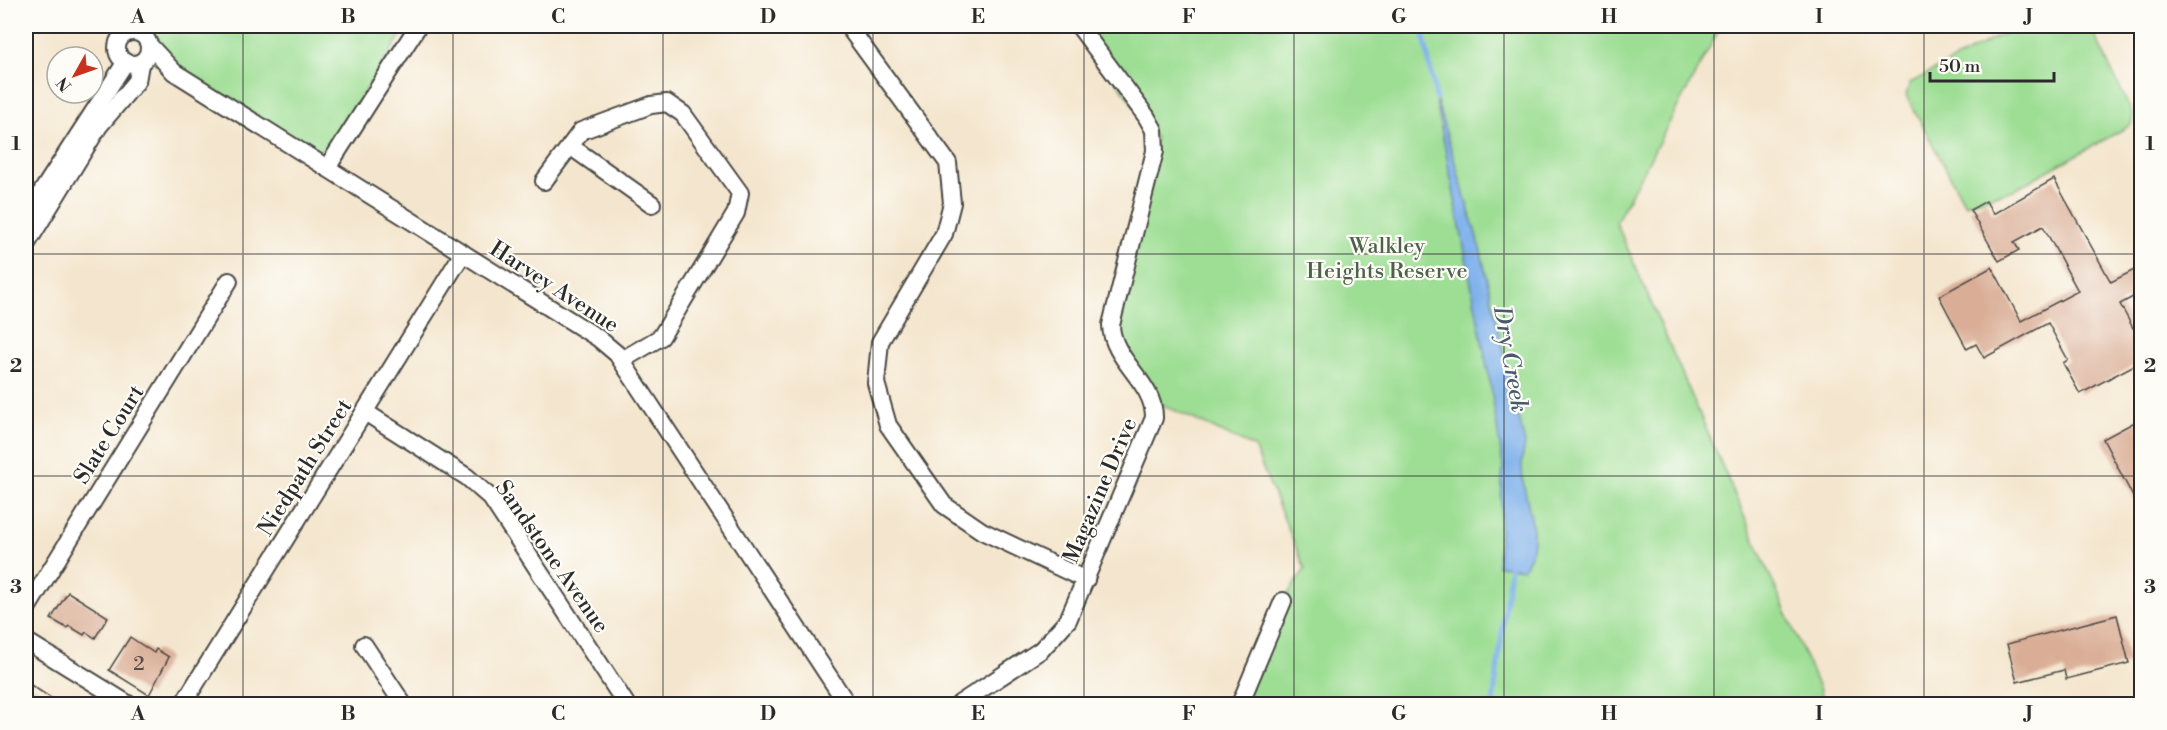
<svg xmlns="http://www.w3.org/2000/svg" width="2167" height="730" font-family="'Libre Bodoni',serif">
	<style>
		.green { fill: #9ede94; stroke: #648460; stroke-width: 1.5 }
		.water { fill: #7fb1eb; stroke: #556e8b; stroke-width: 1.5 }
		.lines { fill: none; stroke-linecap: round; stroke-linejoin: round }
		.stream { stroke: #7fb1eb; stroke-width: 5 }
		.building { fill: #daae96 }
		.street-casing { stroke: #494743; stroke-width: 20 }
		.street { stroke: #fff; stroke-width: 16 }
		.grid { fill: none; stroke: #2b2b2b; stroke-width: 1.5; stroke-opacity: 0.55 }
		.labels { text-anchor: middle; stroke-width: 4.5; stroke-linejoin: round; paint-order: stroke }
		.number-label { font-size: 20px; fill: #574c46 }
		.park-label { font-size: 22px; fill: #4e614a; stroke: #fdfcf7 }
		.street-label { font-size: 22px; fill: #2b2b2b; stroke: #fdfcf7 }
		.water-label { font-size: 24px; font-style: italic; fill: #485a6e; stroke: #fdfcf7 }
		.neatline { fill: none; stroke: #2b2b2b; stroke-width: 2 }
		.grid-label { font-size: 20px; text-anchor: middle; font-weight: bold; fill: #2b2b2b }
	</style>
	<rect width="100%" height="100%" fill="#fdfcf7"/>
	<filter id="ink" filterUnits="userSpaceOnUse"><feTurbulence type="fractalNoise" baseFrequency=".0167" numOctaves="2"/><feDisplacementMap in="SourceGraphic" scale="12" xChannelSelector="R" yChannelSelector="G"/><feConvolveMatrix kernelMatrix="1 2 1 2 8 2 1 2 1" color-interpolation-filters="sRGB"/></filter>
	<filter id="wash" filterUnits="userSpaceOnUse"><feTurbulence type="fractalNoise" baseFrequency=".008" numOctaves="4" result="noise"/><feDisplacementMap in="SourceGraphic" scale="24" xChannelSelector="R" yChannelSelector="G"/><feGaussianBlur stdDeviation="1.35" result="paint"/><feColorMatrix in="noise" values="0 0 0 0 0 0 0 0 0 0 0 0 0 0 0 0 0 1.4 0 .05"/><feComposite in="paint" operator="in"/></filter>
	<g filter="url(#wash)">
		<rect width="100%" height="100%" fill="#f4e6ce"/>
		<g class="green">
			<path d="M147,26H407L332,143L326,150L310,153L177,69L155,43Z"/>
			<path d="M1078,26H1721L1616,222L1826,704H1240L1283,601L1305,569L1254,447L1152,400L1111,333L1156,138Z"/>
			<path d="M2018,26H2090L2133,115L2131,125L2013,190L1965,204L1906,95L1910,83Z"/>
		</g>
		<path class="water" d="M1434,91L1480,248L1525,444C1524,452 1521,460 1522,468C1523,506 1546,534 1523,569L1498,566L1503,466L1491,388Z"/>
		<g class="lines">
			<g class="stream">
				<path d="M1422,26L1436,98"/>
				<path d="M1493,704L1511,561"/>
			</g>
		</g>
		<g id="blocks">
			<g class="building">
				<path d="M2054,179L2111,282L2142,266V292L2120,304L2133,328L2142,323V361L2080,394L2063,363L2068,360L2048,323L1984,358L1976,344L1967,349L1939,296L1992,267L2021,321L2078,291L2043,226L2014,242L2019,250L1999,261L1970,210L1986,201L1993,214Z"/>
				<path d="M2142,418V514L2103,439Z"/>
				<path d="M68,592L108,617L95,638L86,632L84,635L69,626L67,628L51,619Z"/>
				<path d="M2117,615L2129,663L2066,679L2064,670L2017,682L2007,644Z"/>
				<path d="M130,637L154,653L156,649L169,657L149,695L109,670Z"/>
				<path d="M26,682L62,705H26Z"/>
			</g>
		</g>
	</g>
	<g filter="url(#ink)">
		<use href="#blocks" fill-opacity="0" stroke="#494743" stroke-width="1.5"/>
		<g class="lines">
			<g class="street-casing">
				<g id="street">
					<path d="M848,26L948,163L952,203L944,234L880,342L876,383L888,425L944,505L982,531L1086,580"/>
					<circle cx="133" cy="48" r="16"/>
					<path d="M150,46L174,72L598,338L617,354L847,704"/>
					<path d="M570,146L652,204"/>
					<path d="M327,168L418,26"/>
					<path d="M544,181L581,131L651,105L667,103L683,114L740,193L736,213L661,337L622,360"/>
					<path d="M26,216L125,63"/>
					<path d="M26,245L99,126L137,81L140,64"/>
					<path d="M365,412L467,477L491,498L626,704"/>
					<path d="M26,610L229,281"/>
					<path d="M26,641L128,704"/>
					<path d="M364,645L403,704"/>
					<path d="M183,704L463,253"/>
					<path d="M959,704L1041,650L1068,620L1154,418C1155,382 1112,361 1111,325L1155,151L1154,130L1146,116L1079,26"/>
					<path d="M1240,704L1283,601"/>
				</g>
			</g>
			<use href="#street" class="street"/>
		</g>
	</g>
	<path class="grid" d="M243,26V704M453,26V704M663,26V704M873,26V704M1084,26V704M1294,26V704M1504,26V704M1714,26V704M1924,26V704M26,254H2142M26,476H2142"/>
	<g class="labels">
		<g class="number-label">
			<text x="139" y="670">2</text>
		</g>
		<g class="park-label">
			<text x="1387" y="253">Walkley<tspan x="1387" dy="25">Heights Reserve</tspan></text>
		</g>
		<g class="street-label">
			<text transform="translate(555 286) rotate(33)" y="8">Harvey Avenue</text>
			<text transform="translate(108 434) rotate(-58)" y="8">Slate Court</text>
			<text transform="translate(304 467) rotate(-58)" y="8">Niedpath Street</text>
			<text transform="translate(1099 490) rotate(-67)" y="8">Magazine Drive</text>
			<text transform="translate(553 556) rotate(55)" y="8">Sandstone Avenue</text>
		</g>
		<g class="water-label">
			<text transform="translate(1511 359) rotate(80)" y="8">Dry Creek</text>
		</g>
	</g>
	<rect width="2167" height="730" fill="none" stroke="#fdfcf7" stroke-width="66"/>
	<g transform="translate(75 75) rotate(230)"><circle r="28" fill="#fdfcf7" stroke="#a9a8a5" stroke-width="1.5"/>
	<path d="M0-4.5L10 22L0 15L-10 22Z" fill="#c8321e"/>
	<text y="-9" font-size="16" font-weight="bold" text-anchor="middle" fill="#2b2b2b">N</text>
	</g>
	<path d="M1930 72v9h124v-9" fill="none" stroke="#2b2b2b" stroke-width="3"/>
	<text x="1939" y="72" font-size="18" fill="#2b2b2b" stroke="#fdfcf7" stroke-width="4.5" paint-order="stroke">50 m</text>
	<rect x="33" y="33" width="2101" height="664" class="neatline"/>
	<g class="grid-label">
		<text x="138" y="23">A</text>
		<text x="348" y="23">B</text>
		<text x="558" y="23">C</text>
		<text x="768" y="23">D</text>
		<text x="978" y="23">E</text>
		<text x="1189" y="23">F</text>
		<text x="1399" y="23">G</text>
		<text x="1609" y="23">H</text>
		<text x="1819" y="23">I</text>
		<text x="2029" y="23">J</text>
		<text x="16" y="150">1</text>
		<text x="2150" y="150">1</text>
		<text x="16" y="372">2</text>
		<text x="2150" y="372">2</text>
		<text x="16" y="593">3</text>
		<text x="2150" y="593">3</text>
		<text x="138" y="720">A</text>
		<text x="348" y="720">B</text>
		<text x="558" y="720">C</text>
		<text x="768" y="720">D</text>
		<text x="978" y="720">E</text>
		<text x="1189" y="720">F</text>
		<text x="1399" y="720">G</text>
		<text x="1609" y="720">H</text>
		<text x="1819" y="720">I</text>
		<text x="2029" y="720">J</text>
	</g>
</svg>
